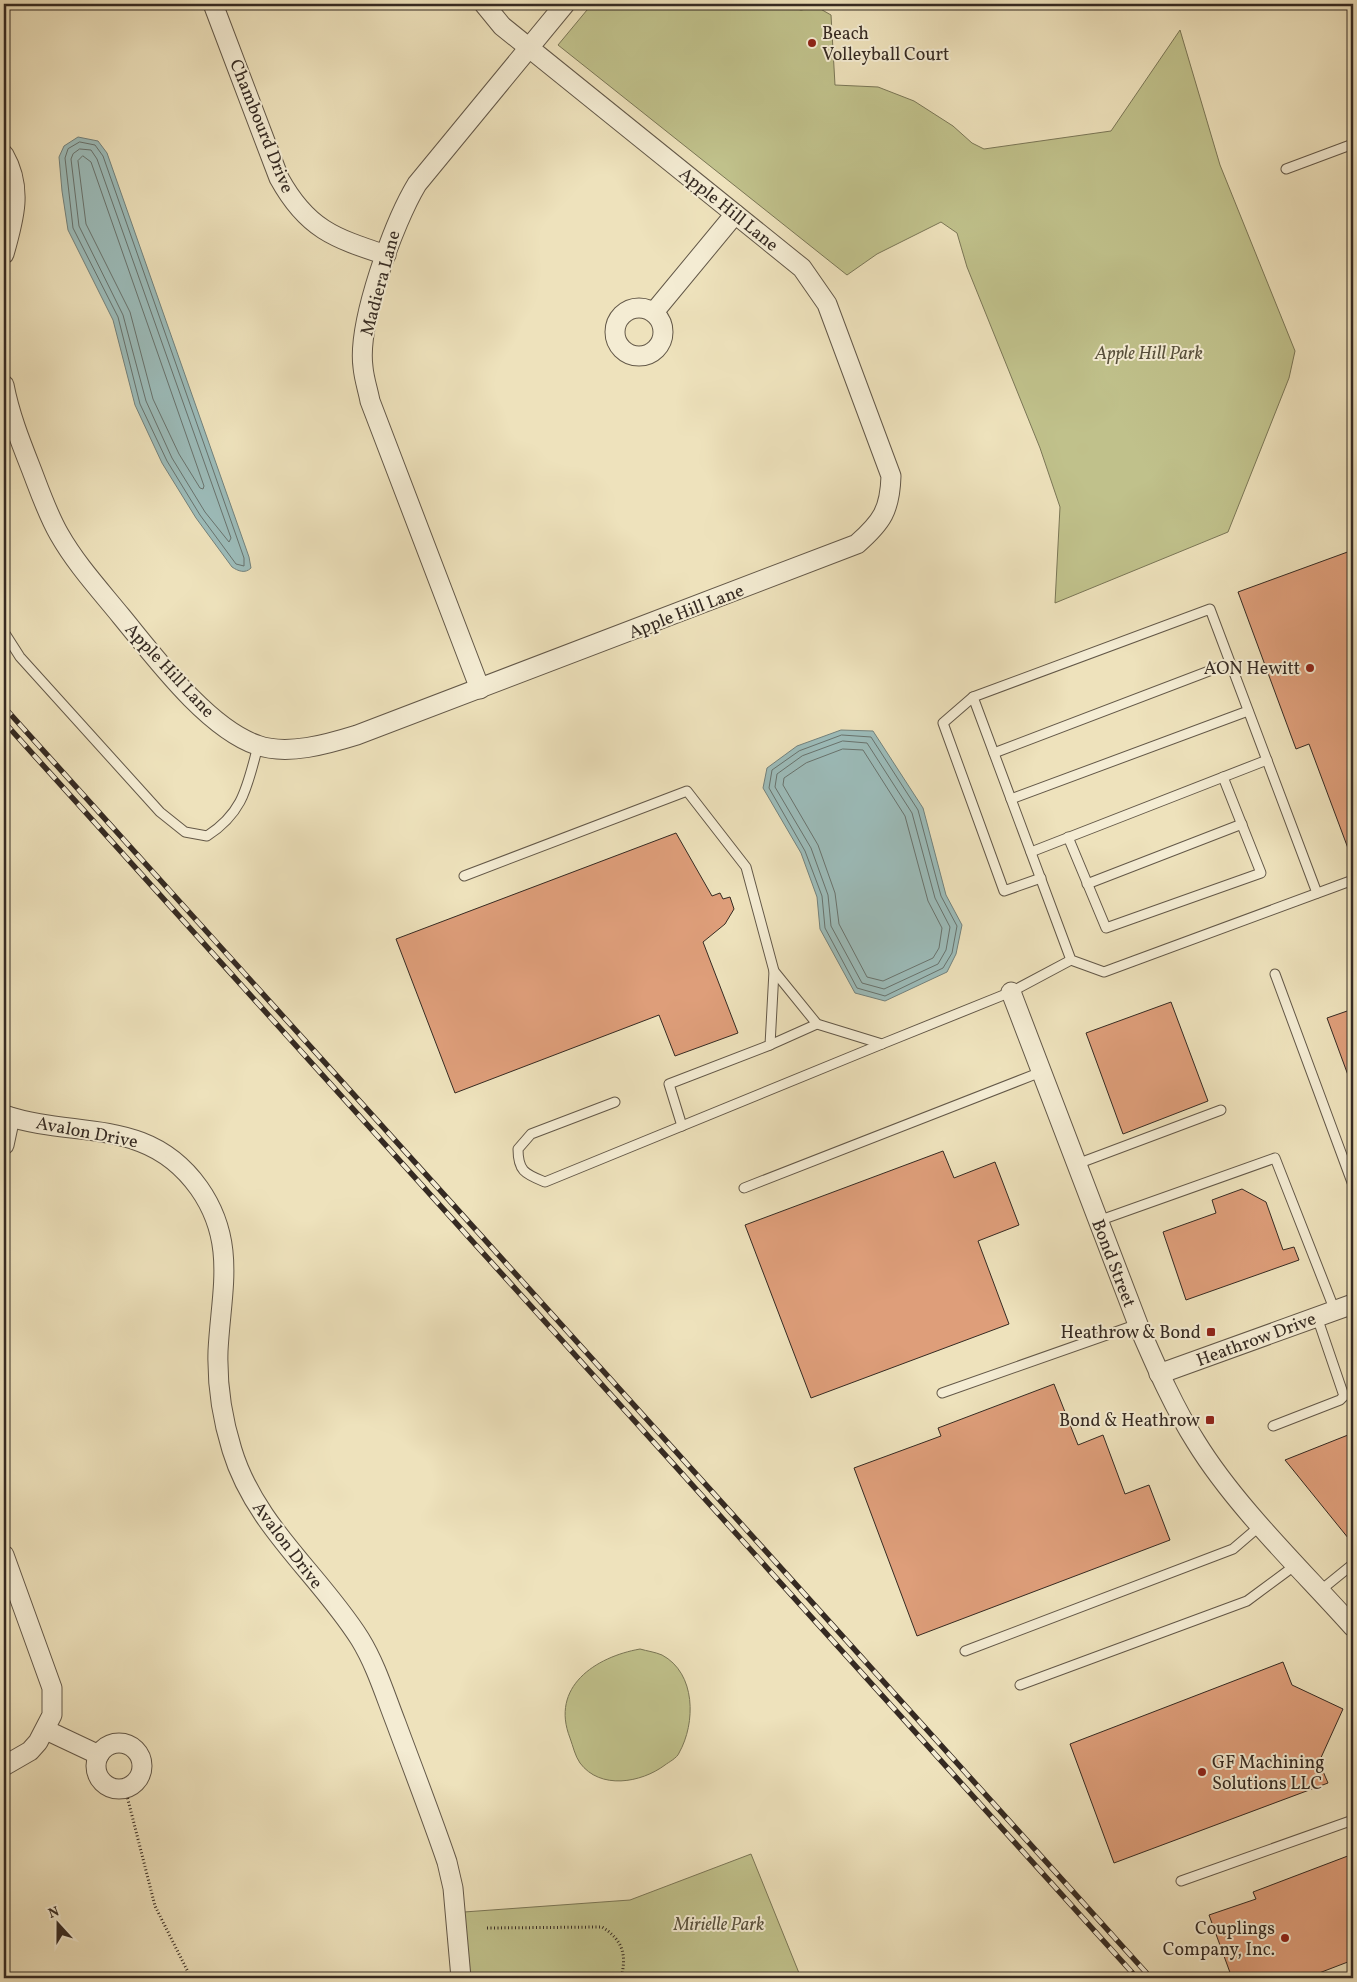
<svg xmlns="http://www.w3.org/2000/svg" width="1357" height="1982" font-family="Vollkorn,serif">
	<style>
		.green { fill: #c0c18b; stroke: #7a7656 }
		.water { fill: #9cbcba; stroke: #73827d }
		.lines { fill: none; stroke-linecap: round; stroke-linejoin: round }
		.shore { stroke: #68736e; stroke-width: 1 }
		.building { fill: #de9e7a; stroke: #352a22 }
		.lane-casing { stroke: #635848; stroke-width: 11 }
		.street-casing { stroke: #635848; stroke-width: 21 }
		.path { stroke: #352a22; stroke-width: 3; stroke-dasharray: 1 2.5; stroke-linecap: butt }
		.lane { stroke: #f4ecd3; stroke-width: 9 }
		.street { stroke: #f4ecd3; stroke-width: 19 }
		.rail-casing { stroke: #352a22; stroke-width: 5.5 }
		.rail { stroke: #f4ecd3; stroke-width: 4; stroke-dasharray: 11; stroke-linecap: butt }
		.poi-dot { fill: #8f2418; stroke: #f4ecd3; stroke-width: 2 }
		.labels { text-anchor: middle; stroke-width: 4; stroke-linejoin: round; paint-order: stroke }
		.poi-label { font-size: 18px; fill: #352a22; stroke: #f4ecd3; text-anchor: end }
		.street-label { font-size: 18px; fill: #352a22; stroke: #f4ecd3 }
		.park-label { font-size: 18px; font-style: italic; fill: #58503c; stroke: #f4ecd3 }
	</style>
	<rect width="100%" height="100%" fill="#eee2bc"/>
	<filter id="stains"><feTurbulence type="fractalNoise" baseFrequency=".004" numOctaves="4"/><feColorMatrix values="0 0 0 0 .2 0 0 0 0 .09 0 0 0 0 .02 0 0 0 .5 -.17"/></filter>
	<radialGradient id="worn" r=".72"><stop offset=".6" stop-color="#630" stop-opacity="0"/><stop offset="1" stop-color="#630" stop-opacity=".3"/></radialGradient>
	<g class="green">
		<path d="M595,4H788L790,7L801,10L817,7L831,15L835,85L878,87L914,101L953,126L972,143L984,149L1111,131L1180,30L1220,165L1295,351L1289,378L1228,532L1055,603L1060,507L1040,448L967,267L957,233L941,222L877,254L847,275L558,45L587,10Z"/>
		<path d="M640,1649C647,1651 655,1652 662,1655C696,1673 696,1723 679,1753C677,1758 669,1762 665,1765C641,1783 600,1790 580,1763C575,1756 573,1746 570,1738C550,1687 595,1657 640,1649Z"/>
		<path d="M751,1854L801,1978H470L464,1912L630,1900Z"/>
	</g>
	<g class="water">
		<path d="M78,137L98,141L107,153L249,557L251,568C245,574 238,571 232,567L196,518L162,463L135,405L113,320L68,230L62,191L59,157L64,146Z"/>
		<path d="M841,730L873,731L923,808L946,895L962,925L956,954L947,972L885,1001L855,993L820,929L817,897L801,853L763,788L767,768L797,746Z"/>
	</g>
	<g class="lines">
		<g class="shore">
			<path d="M80,142L95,145L103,156L244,558V566L236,564L200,515L167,461L140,404L118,317L73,228L65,158L68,149Z"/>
			<path d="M80,149L91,150L97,159L231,538L229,542L205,512L172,458L146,401L123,315L79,226L71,159L73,154Z"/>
			<path d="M83,156L91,162L204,486L203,489L200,488L179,454L153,399L130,312L86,224L78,161Z"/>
			<path d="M842,735L871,737L918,810L941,896L957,926L952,953L943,968L885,996L857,988L825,928L822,896L805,851L769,788L772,770L799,751Z"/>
			<path d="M843,741L867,743L912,813L935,898L950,927L946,950L938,964L884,989L862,983L831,926L828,895L811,848L775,787L777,774L802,756Z"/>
			<path d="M843,749L863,750L905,816L928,901L942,928L939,948L933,958L883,981L867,977L839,924L835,893L818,845L783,785L784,778L806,763Z"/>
		</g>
	</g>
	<g class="building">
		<path d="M1353,550V859H1352L1309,744L1296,749L1238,592Z"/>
		<path d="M676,833L712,896L720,893L723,899L730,897L734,909L725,924L703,942L738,1033L675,1056L659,1015L455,1093L396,939Z"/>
		<path d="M1171,1002L1208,1101L1123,1134L1086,1033Z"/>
		<path d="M1353,1009V1086H1352L1327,1018Z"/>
		<path d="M943,1151L954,1178L995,1162L1019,1225L978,1241L1009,1324L811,1398L745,1225Z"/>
		<path d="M1242,1189L1266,1202L1283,1250L1294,1247L1299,1260L1186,1300L1163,1232L1216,1213L1212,1200Z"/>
		<path d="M1054,1384L1078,1445L1103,1435L1125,1494L1149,1485L1170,1540L917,1636L854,1468L941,1436L938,1428Z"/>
		<path d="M1353,1433V1544L1285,1460Z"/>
		<path d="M1283,1662L1292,1685L1343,1709L1319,1762L1328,1783L1114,1863L1070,1744Z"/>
		<path d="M1353,1854V1960L1306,1978H1232L1209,1915L1256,1899L1253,1892Z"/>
	</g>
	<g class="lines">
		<g class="lane-casing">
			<g id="lane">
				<path d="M1286,169L1353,144"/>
				<path d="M4,632L20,657L160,812L185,832L207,836C244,812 247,786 258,746"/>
				<path d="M973,697L1071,960L1104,972L1353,880"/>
				<path d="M994,753L1230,663"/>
				<path d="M1011,799L1248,711"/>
				<path d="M1068,837L1106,928L1261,873L1223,777"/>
				<path d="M1031,852L1267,760"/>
				<path d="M464,876L687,791L746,867L774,971L817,1024L882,1044L1011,992L1071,960"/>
				<path d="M1041,878L1004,891L943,723L973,697L1210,609L1317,893"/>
				<path d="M1087,884L1242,824"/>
				<path d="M1275,974L1353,1185"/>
				<path d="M770,1045L817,1024"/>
				<path d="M615,1102L531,1134L518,1149C518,1172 526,1174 545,1182L882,1044"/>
				<path d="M682,1126L669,1084L770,1045L774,971"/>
				<path d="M1077,1164L1221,1110"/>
				<path d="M744,1188L1041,1072"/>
				<path d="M1098,1221L1275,1158L1335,1311"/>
				<path d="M942,1393L1138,1324"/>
				<path d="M1273,1426L1340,1400L1344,1396L1317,1317"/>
				<path d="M1321,1590L1353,1564"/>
				<path d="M965,1651L1233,1549L1261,1525"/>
				<path d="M1020,1685L1247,1601L1297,1564"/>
				<path d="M1181,1881L1353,1820"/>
			</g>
		</g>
		<g class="street-casing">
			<g id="street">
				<path d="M213,4L279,178C307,229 334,238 386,255"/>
				<path d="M4,155C23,188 14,219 4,254"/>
				<circle cx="639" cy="332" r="24"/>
				<path d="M654,312L735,214"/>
				<path d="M4,385C10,416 21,443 32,471C40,492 48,515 59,534C76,564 99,589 121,616C154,656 207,728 257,745C287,756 328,744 357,735L857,544C882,522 890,510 891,476L827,304L802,268L502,26L484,4"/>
				<path d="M480,689L370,401C368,390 364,379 363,367C357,323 394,222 417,184L565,4"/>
				<path d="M1011,992L1139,1327C1156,1366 1173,1406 1196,1442C1236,1507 1302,1570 1353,1627"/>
				<path d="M4,1115C76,1139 148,1116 199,1188C237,1242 221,1291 218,1351C217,1384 222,1418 232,1450C255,1526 319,1574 360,1639C376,1665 385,1695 396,1723C413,1769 431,1815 447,1862L453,1888L461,1978"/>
				<path d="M4,1145L10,1117"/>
				<path d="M1159,1374L1353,1304"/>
				<path d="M4,1555L52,1688V1715L38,1742L30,1751L4,1766"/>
				<path d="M46,1730L99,1755"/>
				<circle cx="119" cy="1766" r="23"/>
			</g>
		</g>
		<g class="path">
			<path d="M125,1788L155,1906L191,1978"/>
			<path d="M487,1928L602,1927C623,1940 627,1955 621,1978"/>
		</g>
		<use href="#lane" class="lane"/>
		<use href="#street" class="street"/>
		<g class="rail-casing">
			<g id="rail">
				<path d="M4,707L1151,1978"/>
				<path d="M4,722L1137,1978"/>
			</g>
		</g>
		<use href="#rail" class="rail"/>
	</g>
	<g class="poi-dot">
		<circle cx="812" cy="43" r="5"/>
		<circle cx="1310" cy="668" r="5"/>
		<rect x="1206" y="1327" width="10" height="10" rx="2.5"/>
		<rect x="1205" y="1415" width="10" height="10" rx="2.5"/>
		<circle cx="1202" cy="1772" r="5"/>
		<circle cx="1285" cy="1938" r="5"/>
	</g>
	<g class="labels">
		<g class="poi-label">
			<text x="822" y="39" text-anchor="start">Beach<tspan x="822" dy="21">Volleyball Court</tspan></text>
			<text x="1300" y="674">AON Hewitt</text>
			<text x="1201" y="1338">Heathrow &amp; Bond</text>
			<text x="1200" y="1426">Bond &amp; Heathrow</text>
			<text x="1212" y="1768" text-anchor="start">GF Machining<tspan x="1212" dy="21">Solutions LLC</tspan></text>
			<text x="1275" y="1934">Couplings<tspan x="1275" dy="21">Company, Inc.</tspan></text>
		</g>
		<g class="street-label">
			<text transform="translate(262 126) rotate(68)" y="6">Chambourd Drive</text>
			<text transform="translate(729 209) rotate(39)" y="6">Apple Hill Lane</text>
			<text transform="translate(380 283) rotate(-75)" y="6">Madiera Lane</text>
			<text transform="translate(686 611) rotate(-21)" y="6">Apple Hill Lane</text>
			<text transform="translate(170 670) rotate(47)" y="6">Apple Hill Lane</text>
			<text transform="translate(87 1132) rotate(11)" y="6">Avalon Drive</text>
			<text transform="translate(1114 1263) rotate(69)" y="6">Bond Street</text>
			<text transform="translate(1256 1339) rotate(-20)" y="6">Heathrow Drive</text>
			<text transform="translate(288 1545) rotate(53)" y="6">Avalon Drive</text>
		</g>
		<g class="park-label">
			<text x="1149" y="359">Apple Hill Park</text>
			<text x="719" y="1930">Mirielle Park</text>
		</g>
	</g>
	<rect width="1357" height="1982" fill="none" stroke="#eee2bc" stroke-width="20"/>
	<rect x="5" y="5" width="1347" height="1972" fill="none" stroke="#352a22" stroke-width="2.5"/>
	<rect x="10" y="10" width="1337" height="1962" fill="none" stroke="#352a22"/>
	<g transform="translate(58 1924) rotate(339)" stroke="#f4ecd3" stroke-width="4" paint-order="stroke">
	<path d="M0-4L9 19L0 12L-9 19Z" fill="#352a22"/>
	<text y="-8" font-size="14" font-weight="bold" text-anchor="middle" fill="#352a22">N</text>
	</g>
	<rect width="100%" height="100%" filter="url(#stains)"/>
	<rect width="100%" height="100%" fill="url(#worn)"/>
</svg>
